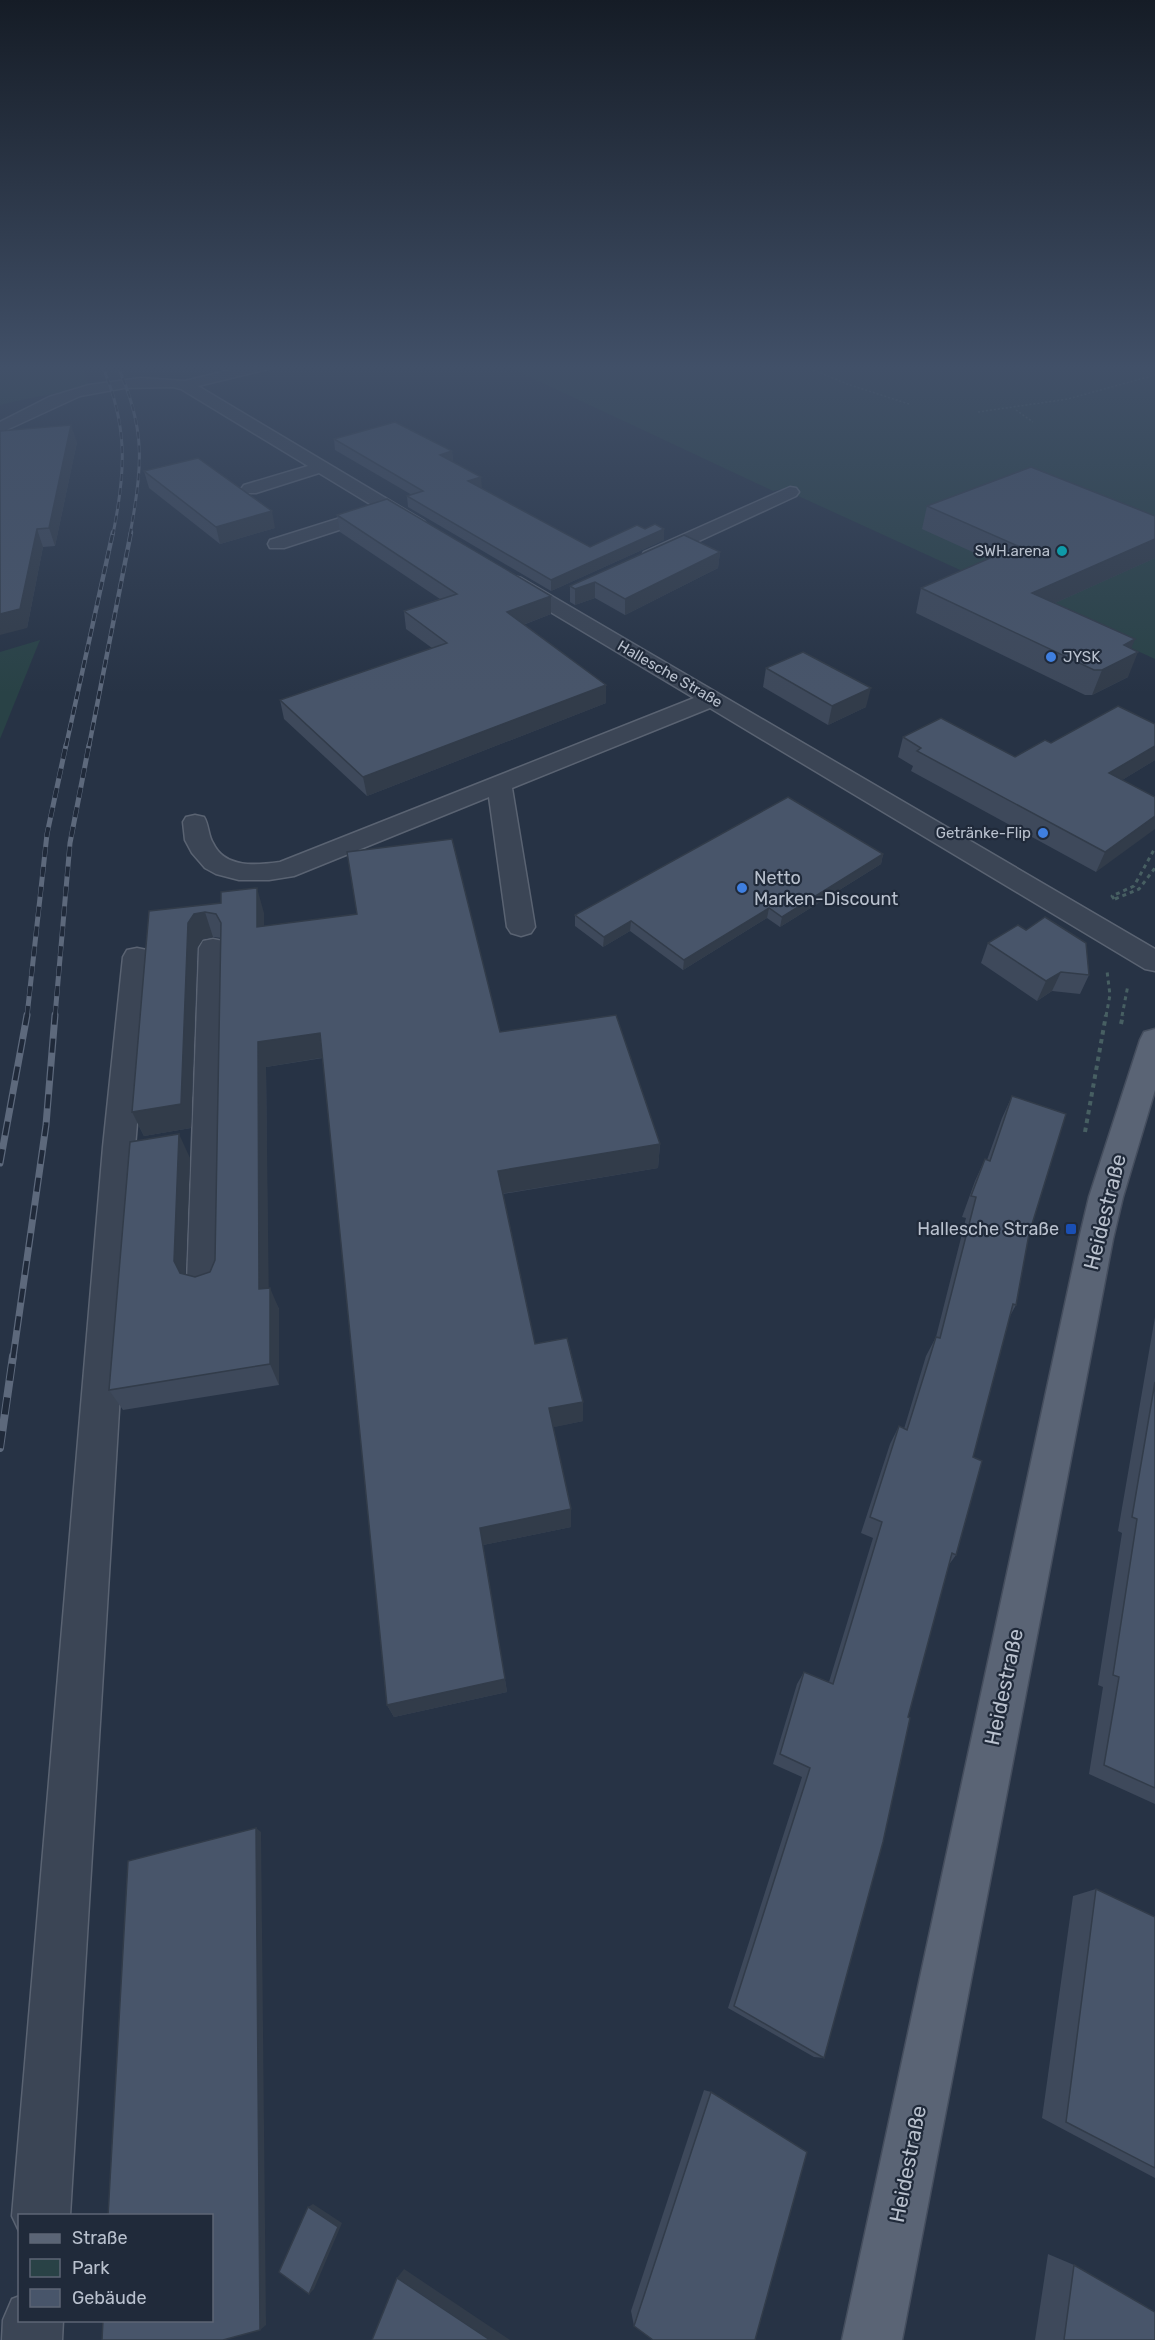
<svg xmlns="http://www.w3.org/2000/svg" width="1155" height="2340" font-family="Rubik,sans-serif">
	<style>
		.green { fill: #294246 }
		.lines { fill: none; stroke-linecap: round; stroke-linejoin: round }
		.minor-casing { stroke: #5a6372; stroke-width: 3 }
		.major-casing { stroke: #454e5e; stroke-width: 3 }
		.path-far2 { stroke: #475f62; stroke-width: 1.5; stroke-dasharray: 2 2; stroke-linecap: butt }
		.path-far1 { stroke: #475f62; stroke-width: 3; stroke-dasharray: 4 4; stroke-linecap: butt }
		.path { stroke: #475f62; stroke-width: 4; stroke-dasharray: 4.5 4.5; stroke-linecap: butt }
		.minor { fill: #3b4555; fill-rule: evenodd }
		.major { fill: #5a6475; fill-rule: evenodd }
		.rail-far4-casing { stroke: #5d697c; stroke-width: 3 }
		.rail-far3-casing { stroke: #5d697c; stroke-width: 4.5 }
		.rail-far2-casing { stroke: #5d697c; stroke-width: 5 }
		.rail-far1-casing { stroke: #5d697c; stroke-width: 7 }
		.rail-casing { stroke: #5d697c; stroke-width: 8 }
		.rail-far4 { stroke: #202a3a; stroke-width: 2; stroke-dasharray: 7; stroke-linecap: butt }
		.rail-far3 { stroke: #202a3a; stroke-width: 3; stroke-dasharray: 8; stroke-linecap: butt }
		.rail-far2 { stroke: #202a3a; stroke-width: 4; stroke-dasharray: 10; stroke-linecap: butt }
		.rail-far1 { stroke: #202a3a; stroke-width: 4.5; stroke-dasharray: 14; stroke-linecap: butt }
		.rail { stroke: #202a3a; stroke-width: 6; stroke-dasharray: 17; stroke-linecap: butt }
		.wall { fill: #3e495b }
		.shaded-wall { fill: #323c4a }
		.building { fill: #48556a; stroke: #323c4a; stroke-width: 1.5 }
		.culture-dot { fill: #0f9aa8; stroke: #202a3a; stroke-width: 2 }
		.shop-dot { fill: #3f7fe0; stroke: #202a3a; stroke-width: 2 }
		.transit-dot { fill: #1a4fb4; stroke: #202a3a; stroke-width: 2 }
		.labels { text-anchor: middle; stroke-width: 4.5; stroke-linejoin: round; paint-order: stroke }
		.far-poi-label { font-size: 15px; fill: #b9c1ce; stroke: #202a3a; text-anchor: end }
		.far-street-label { font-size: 15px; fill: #b9c1ce; stroke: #202a3a }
		.poi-label { font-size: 18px; fill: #b9c1ce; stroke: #202a3a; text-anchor: start }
		.near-street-label { font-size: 21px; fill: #b9c1ce; stroke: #202a3a }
	</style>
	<rect width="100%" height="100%" fill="#273345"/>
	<g class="green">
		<path d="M0,365H82L89,385C60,394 30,397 0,405Z"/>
		<path d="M504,365H1155V659L783,489L773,491Z"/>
		<path d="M40,640L0,739V652Z"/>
	</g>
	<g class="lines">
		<g class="minor-casing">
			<g id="minor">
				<path d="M250,365H275L273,368L198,386L424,521L427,525L424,529H412L388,514L284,548H270L268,544L270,540L375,507L319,473L256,493H244L241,489L244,485L308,466L181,389L173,387L124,388L80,396L0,433V422L49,397L89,385L141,378L185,381Z"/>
				<path d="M790,487L796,488L799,492L796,496L658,560H644L642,556L644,552Z"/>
				<path d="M514,576L521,578L1155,949V971L1145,969L710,708L512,788L535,927L531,933L521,936L511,933L507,927L489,797L294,876L269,880H239L216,874L205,868L192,853L185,840L183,822L186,817L195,815L204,817C209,825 208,835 213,843C225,869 257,865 280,862L694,698L507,586L504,582L507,578Z"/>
				<path d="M213,939L223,941L227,948L223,1282L218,1293L205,1297L192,1293L187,1282L199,948L203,941Z"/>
				<path d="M137,948L147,950L151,957L135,1147L70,2216H20V2233L12,2216L103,1147L123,957L127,950Z"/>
				<path d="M20,2296V2320H63L62,2340H2L3,2320L12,2299Z"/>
			</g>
		</g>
		<g class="major-casing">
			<path id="major" d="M1155,1029V1090L1123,1197L1113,1239L902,2340H842L1079,1239L1089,1197L1140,1040L1144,1032Z"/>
		</g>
		<g class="path-far2">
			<path d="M802,365L847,384L909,404"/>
			<path d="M768,366L773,365"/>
			<path d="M1016,410L1033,422"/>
			<path d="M978,412L1068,399L1155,375"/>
		</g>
		<g class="path-far1">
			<path d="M1114,899L1112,896L1134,886L1155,848"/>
			<path d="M1115,899L1139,889L1155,868"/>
			<path d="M1106,1016L1110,995L1107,971"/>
			<path d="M1122,1016L1128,985"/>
		</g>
		<g class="path">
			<path d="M1121,1024L1123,1015"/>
			<path d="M1085,1132L1106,1015"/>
		</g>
		<use href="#minor" class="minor"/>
		<use href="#major" class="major"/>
		<g class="rail-far4-casing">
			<g id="rail-far4">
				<path d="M102,365C128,426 126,470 113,534"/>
				<path d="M117,365C146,428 143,467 130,534"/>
			</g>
		</g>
		<g class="rail-far3-casing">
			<g id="rail-far3">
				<path d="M66,746L113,532"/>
				<path d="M89,746L131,532"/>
			</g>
		</g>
		<g class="rail-far2-casing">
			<g id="rail-far2">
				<path d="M27,1016L47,834L66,745"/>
				<path d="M55,1016L70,843L89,745"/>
			</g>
		</g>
		<g class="rail-far1-casing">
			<g id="rail-far1">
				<path d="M0,1163L27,1015"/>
				<path d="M13,1358L46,1125L55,1015"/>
			</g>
		</g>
		<g class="rail-casing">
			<path id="rail" d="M0,1448L13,1356"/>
		</g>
		<use href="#rail-far4" class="rail-far4"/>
		<use href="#rail-far3" class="rail-far3"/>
		<use href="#rail-far2" class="rail-far2"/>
		<use href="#rail-far1" class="rail-far1"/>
		<use href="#rail" class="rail"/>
	</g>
	<g class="wall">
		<path d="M0,431L77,442L55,546L43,547L27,628Z"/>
		<path d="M334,439L452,451L453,462L482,489L590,547L645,529H664V540L551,591L408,507L407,496L412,495L335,450Z"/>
		<path d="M144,471L275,528L220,544L149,488Z"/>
		<path d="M927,506L1155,516V558L1055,603L1131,649L1128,677L1092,695H1085L916,613L921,588L988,559L922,529Z"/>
		<path d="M337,515L551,596V614L523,625L606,685V703L367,796L284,719L280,700L432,648L406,629L404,611L440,599L340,532Z"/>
		<path d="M720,552L718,568L625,615L595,598L575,605L570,602V586Z"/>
		<path d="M766,668L866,707L828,725L763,687Z"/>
		<path d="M1155,724V760L1122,780L1155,797L1096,872L911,771L913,766L898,757L903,737L1015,757L1051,743Z"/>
		<path d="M883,854L881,864L780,927L767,918L683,970L630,931L603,947L575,926V915Z"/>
		<path d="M221,903L264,913V927L500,1032L660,1144L658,1168L503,1194L535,1344L583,1421L553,1427L571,1527L483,1545L507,1692L394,1717L387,1705L323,1058L266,1067L268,1288L279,1309V1385L123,1410L109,1390L190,1158L185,1275L195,1277L210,1272L215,1260L221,938L213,937L203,939L197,948L191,1128L144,1136L132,1112L149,911Z"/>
		<path d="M988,943L1089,975L1080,994L1052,991L1037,1001L981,963Z"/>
		<path d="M1012,1096L1029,1234L1016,1305L1010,1316L973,1457L956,1555L948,1566L908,1717L824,2058L814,2057L728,2008L802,1777L773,1764L797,1684L804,1672L829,1682L873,1538L861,1533L890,1444L899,1426L904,1429L926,1356L936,1337L966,1218L962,1217L975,1181L985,1159L987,1160L1002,1118Z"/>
		<path d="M1155,1317V1804L1089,1774L1103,1687L1098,1685L1122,1533L1118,1531Z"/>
		<path d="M1096,1889L1155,1917V2178L1042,2118L1073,1896Z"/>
		<path d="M704,2090L711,2092L634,2326L631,2311Z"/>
		<path d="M1048,2254L1074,2265L1155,2340H1035Z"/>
	</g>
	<g class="shaded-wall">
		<path d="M71,425L77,442L55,546L49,528Z"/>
		<path d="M452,451L453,462L440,455Z"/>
		<path d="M481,477L482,489L468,481Z"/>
		<path d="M272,511L275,528L220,544L216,527Z"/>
		<path d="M37,529L43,547L27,628L0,635V614Z"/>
		<path d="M664,529V540L551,591V580Z"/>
		<path d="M1155,539V558L1024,617L1032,593Z"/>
		<path d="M720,552L718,568L625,615V599Z"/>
		<path d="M595,582V598L575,605V589Z"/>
		<path d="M551,596V614L507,631V612Z"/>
		<path d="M1135,639L1128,657L1138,652L1128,677L1092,695L1102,670L1124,645Z"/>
		<path d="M606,685V703L367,796L363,777Z"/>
		<path d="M871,688L866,707L828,725L832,706Z"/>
		<path d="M1155,746V760L1101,793L1109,773Z"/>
		<path d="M1155,816V829L1096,872L1105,852Z"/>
		<path d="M883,854L881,864L780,927L782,917Z"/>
		<path d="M257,888L264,913V952L257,927Z"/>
		<path d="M769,908L767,918L683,970L684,960Z"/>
		<path d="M205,912L213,937L203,939L197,948L191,1128L144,1136L132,1112L188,923L194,914Z"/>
		<path d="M631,921L630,931L603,947L604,937Z"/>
		<path d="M1061,972L1052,991L1037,1001L1046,981Z"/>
		<path d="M320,1033L326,1057L266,1067L269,1311L259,1289L258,1042Z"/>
		<path d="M179,1134L190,1158L185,1283L174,1261Z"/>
		<path d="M660,1144L658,1168L500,1194L498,1171Z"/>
		<path d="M270,1288L279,1309V1385L270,1364Z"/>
		<path d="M583,1402V1421L550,1428L549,1408Z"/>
		<path d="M571,1509V1527L483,1545L507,1692L394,1717L387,1705L480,1528Z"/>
		<path d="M256,1828L261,1832L266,2325L260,2330Z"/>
		<path d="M313,2204L342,2223L314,2289L309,2294L308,2207Z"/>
		<path d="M404,2269L510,2340H490L397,2278Z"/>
	</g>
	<g class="building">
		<path d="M395,422L452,451L440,455L481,477L468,481L590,547L637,525L645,529L655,524L664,529L551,580L407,496L423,491L334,439Z"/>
		<path d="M71,425L49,528L37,529L20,609L0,614V431Z"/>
		<path d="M198,458L272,511L216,527L144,471Z"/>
		<path d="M1031,467L1155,516V539L1032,593L1135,639L1124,645L1138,652L1102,670H1094L921,588L1018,546L927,506Z"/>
		<path d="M387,499L551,596L507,612L606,685L363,777L280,700L447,643L404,611L457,594L337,515Z"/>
		<path d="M684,535L720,552L625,599L595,582L575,589L570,586Z"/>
		<path d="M803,652L871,688L832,706L766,668Z"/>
		<path d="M1118,706L1155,724V746L1109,773L1155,797V816L1105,852L917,751L921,748L903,737L941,718L1015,757L1045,740L1051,743Z"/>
		<path d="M788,797L883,854L782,917L769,908L684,960L631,921L604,937L575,915Z"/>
		<path d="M452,839L500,1032L616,1015L660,1144L498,1171L535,1344L567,1338L583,1402L549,1408L571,1509L480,1528L505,1679L387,1705L320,1033L258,1042L259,1289L270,1288V1364L109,1390L130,1142L179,1134L174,1261L180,1273L195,1277L210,1272L215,1260L221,923L216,914L205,912L194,914L188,923L181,1104L132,1112L149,911L221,903V892L257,888V927L357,914L347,852Z"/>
		<path d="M1045,917L1086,943L1089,975L1061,972L1046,981L988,943L1018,925L1026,930Z"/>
		<path d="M1012,1096L1066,1114L1029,1234L1016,1305L1013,1304L973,1457L982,1461L956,1555L952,1553L908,1717L910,1718L883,1842L824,2058L734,2006L810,1768L780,1754L804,1672L833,1684L882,1522L870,1517L899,1426L907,1430L936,1337L940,1338L976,1197L971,1196L985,1159L990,1161Z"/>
		<path d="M1155,1382V1788L1104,1765L1119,1677L1113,1675L1137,1519L1132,1517Z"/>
		<path d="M256,1828L260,2330L223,2340H102L103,2320H212V2216H108L128,1861Z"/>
		<path d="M1096,1889L1155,1917V2168L1066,2122Z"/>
		<path d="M711,2092L807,2152L755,2340H653L634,2326Z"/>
		<path d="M308,2207L338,2227L309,2294L279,2272Z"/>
		<path d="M1074,2265L1155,2312V2340H1064Z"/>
		<path d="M397,2278L490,2340H372Z"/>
	</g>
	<linearGradient id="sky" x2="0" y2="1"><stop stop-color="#151c26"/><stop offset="0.53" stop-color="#415068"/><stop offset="1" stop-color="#415068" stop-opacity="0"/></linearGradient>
	<rect width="1155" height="693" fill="url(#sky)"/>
	<circle class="culture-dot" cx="1062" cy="551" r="6"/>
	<g class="shop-dot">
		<circle cx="1051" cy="657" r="6"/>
		<circle cx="1043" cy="833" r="6"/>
		<circle cx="742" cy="888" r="6"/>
	</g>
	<rect class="transit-dot" x="1065" y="1223" width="12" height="12" rx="3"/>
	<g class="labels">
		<g class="far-poi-label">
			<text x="1050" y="556">SWH.arena</text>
			<text x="1063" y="662" text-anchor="start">JYSK</text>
			<text x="1031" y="838">Getränke-Flip</text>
		</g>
		<g class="far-street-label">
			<text transform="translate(670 674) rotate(30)" y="5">Hallesche Straße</text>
		</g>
		<g class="poi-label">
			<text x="754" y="884">Netto<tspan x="754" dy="21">Marken-Discount</tspan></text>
			<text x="1059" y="1235" text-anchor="end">Hallesche Straße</text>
		</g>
		<g class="near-street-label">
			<text transform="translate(1105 1212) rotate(-76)" y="7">Heidestraße</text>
			<text transform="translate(1004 1687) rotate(-78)" y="7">Heidestraße</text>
			<text transform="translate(908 2164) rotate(-79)" y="7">Heidestraße</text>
		</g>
	</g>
	<rect x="18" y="2214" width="195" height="108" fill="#202a3a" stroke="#5d6675" stroke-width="1.5"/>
	<rect x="30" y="2234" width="30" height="9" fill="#5a6475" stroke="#5d6675" stroke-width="1.5"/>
	<text x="72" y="2244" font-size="18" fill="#b9c1ce">Straße</text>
	<rect x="30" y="2259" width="30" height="18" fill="#294246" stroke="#5d6675" stroke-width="1.5"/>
	<text x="72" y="2274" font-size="18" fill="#b9c1ce">Park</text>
	<rect x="30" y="2289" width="30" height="18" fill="#48556a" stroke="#5d6675" stroke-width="1.5"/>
	<text x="72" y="2304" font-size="18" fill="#b9c1ce">Gebäude</text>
</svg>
